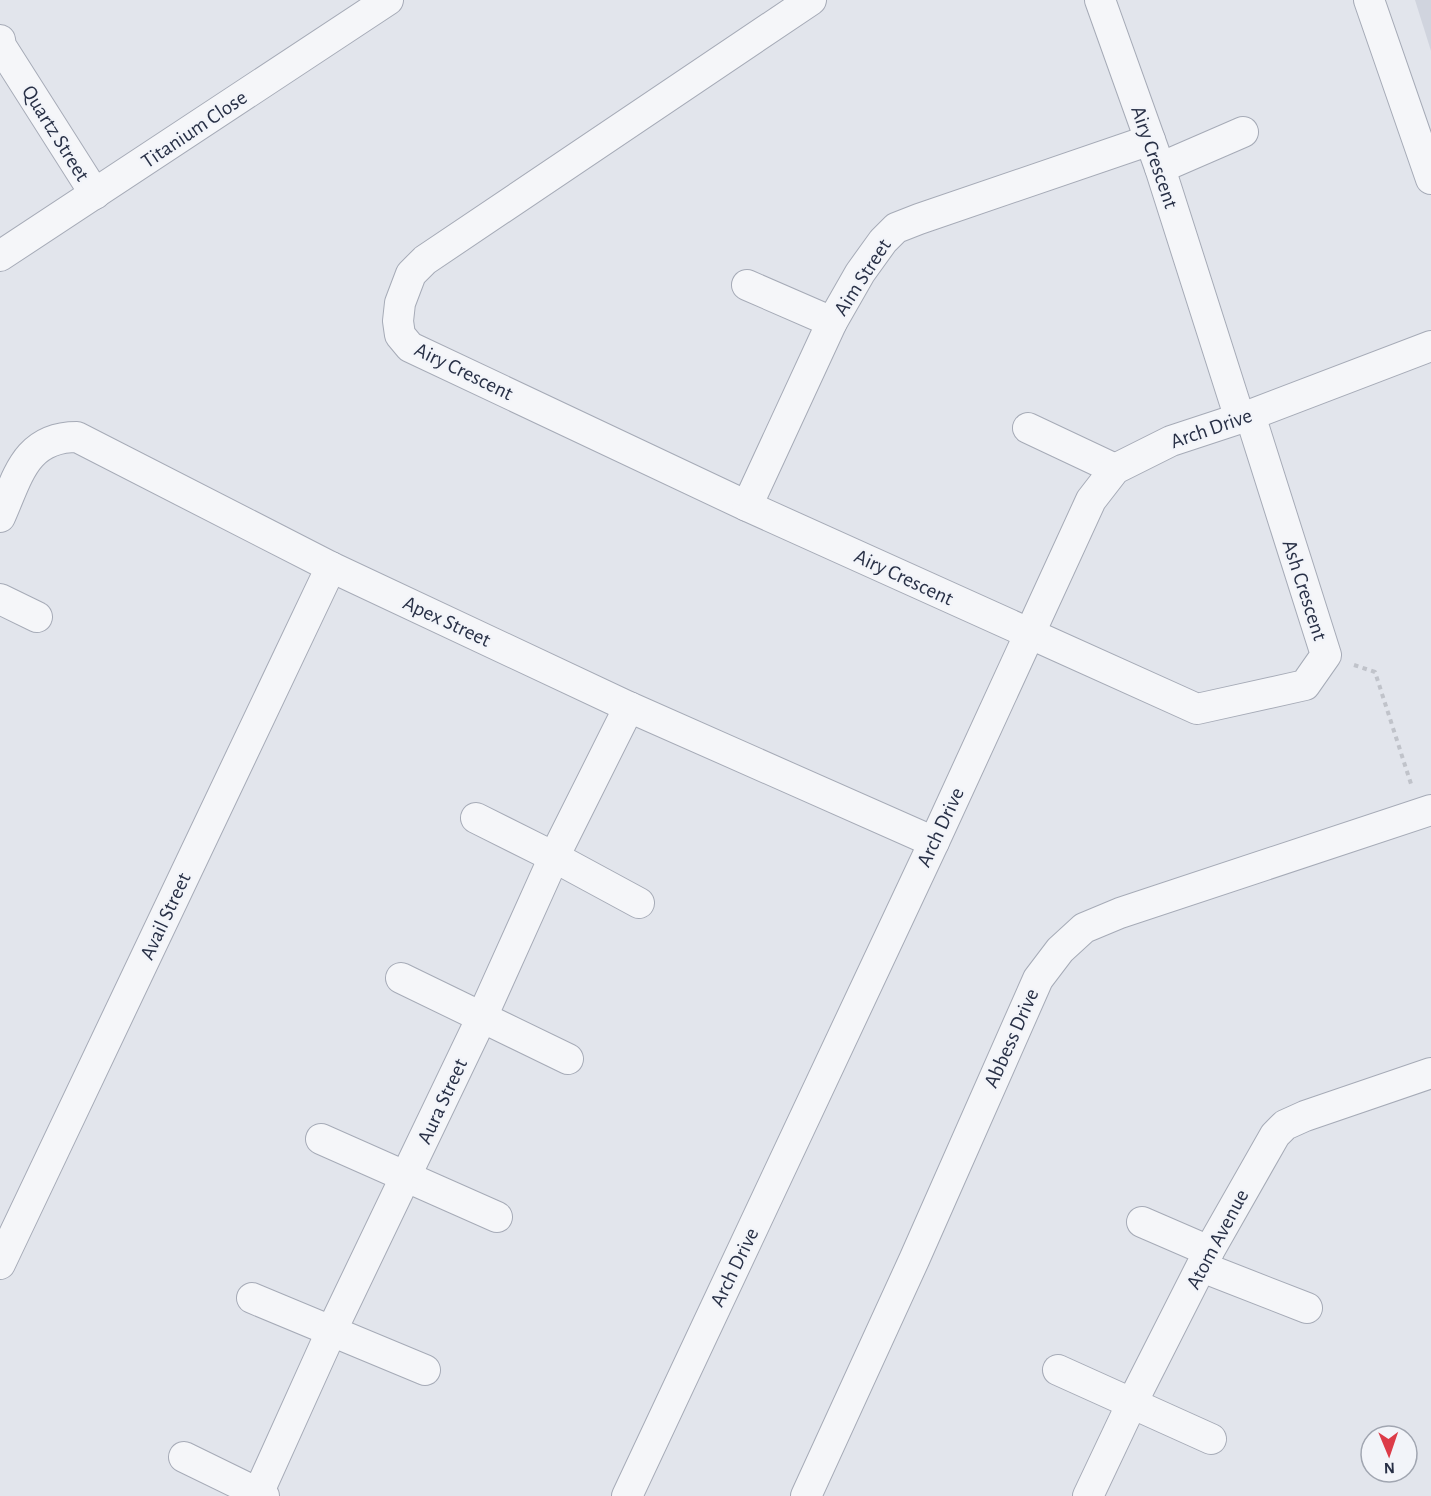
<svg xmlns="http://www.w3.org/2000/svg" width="1431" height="1496" font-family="'Alegreya Sans',sans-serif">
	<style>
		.built { fill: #d0d4de }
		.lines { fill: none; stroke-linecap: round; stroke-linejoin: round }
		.minor-casing { stroke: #a6abb7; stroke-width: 32 }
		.path { stroke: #c0c3ca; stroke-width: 4; stroke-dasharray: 4.5 4.5; stroke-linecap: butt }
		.minor { stroke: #f5f6f9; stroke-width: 30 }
		.labels { text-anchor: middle; stroke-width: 4.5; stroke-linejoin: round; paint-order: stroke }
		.street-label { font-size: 21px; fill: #283046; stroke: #f2f4f9 }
	</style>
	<rect width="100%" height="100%" fill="#e2e5ec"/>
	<path class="built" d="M1415,0H1431V51Z"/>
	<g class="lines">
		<g class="minor-casing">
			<g id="minor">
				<path d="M811,0L425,260L411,274L400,303L398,321L400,335L410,347L747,506L1197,709L1305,685L1326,655L1250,415"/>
				<path d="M1100,0L1160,168L1240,419"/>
				<path d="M1369,0L1431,179"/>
				<path d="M0,40L1,46L95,194"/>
				<path d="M1160,168L1243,132"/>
				<path d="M0,256L388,0"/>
				<path d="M747,285L832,322"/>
				<path d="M1028,428L1115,469"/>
				<path d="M747,506L832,322L860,273L883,241L896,228L919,219L1150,140"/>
				<path d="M0,517C18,477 25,437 77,437L331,567L629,707L934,842"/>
				<path d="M0,599L37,617"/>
				<path d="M476,818L554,857L639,903"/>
				<path d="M401,978L568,1059"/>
				<path d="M321,1139L497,1217"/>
				<path d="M1142,1222L1209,1251"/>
				<path d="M0,1264L331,567"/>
				<path d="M1202,1267L1307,1308"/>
				<path d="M252,1298L425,1370"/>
				<path d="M1058,1370L1211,1439"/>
				<path d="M184,1457L264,1496"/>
				<path d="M257,1496L331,1332L482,1017L554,857L629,707"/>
				<path d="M627,1496L934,842L1091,500L1115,469L1171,441L1250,415L1431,346"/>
				<path d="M806,1496L914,1260L1038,979L1060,950L1084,928L1120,913L1431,810"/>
				<path d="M1088,1496L1132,1403L1209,1251L1275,1135L1285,1125L1305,1116L1431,1073"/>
			</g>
		</g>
		<path class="path" d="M1354,665L1375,672L1411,784"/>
		<use href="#minor" class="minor"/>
	</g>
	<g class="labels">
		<g class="street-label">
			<text transform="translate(194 129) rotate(-34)" y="7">Titanium Close</text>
			<text transform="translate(56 133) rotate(58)" y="7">Quartz Street</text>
			<text transform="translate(1155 157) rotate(71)" y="7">Airy Crescent</text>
			<text transform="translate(862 277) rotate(-57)" y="7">Aim Street</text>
			<text transform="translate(464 371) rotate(26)" y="7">Airy Crescent</text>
			<text transform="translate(1211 428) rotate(-19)" y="7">Arch Drive</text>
			<text transform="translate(904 577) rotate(25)" y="7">Airy Crescent</text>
			<text transform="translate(1305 590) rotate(72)" y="7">Ash Crescent</text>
			<text transform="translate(447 621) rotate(25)" y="7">Apex Street</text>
			<text transform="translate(940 827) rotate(-65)" y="7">Arch Drive</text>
			<text transform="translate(165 916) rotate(-65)" y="7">Avail Street</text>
			<text transform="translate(1011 1038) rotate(-66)" y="7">Abbess Drive</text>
			<text transform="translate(442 1101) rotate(-65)" y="7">Aura Street</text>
			<text transform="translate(1217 1239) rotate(-62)" y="7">Atom Avenue</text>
			<text transform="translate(734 1267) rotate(-64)" y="7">Arch Drive</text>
		</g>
	</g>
	<g transform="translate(1389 1454) rotate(178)"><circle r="28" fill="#f2f4f9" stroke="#a1a6b1" stroke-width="1.5"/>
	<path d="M0-4.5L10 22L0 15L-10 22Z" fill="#dc3b48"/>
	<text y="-9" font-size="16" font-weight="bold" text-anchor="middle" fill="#283046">N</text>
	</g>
</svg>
